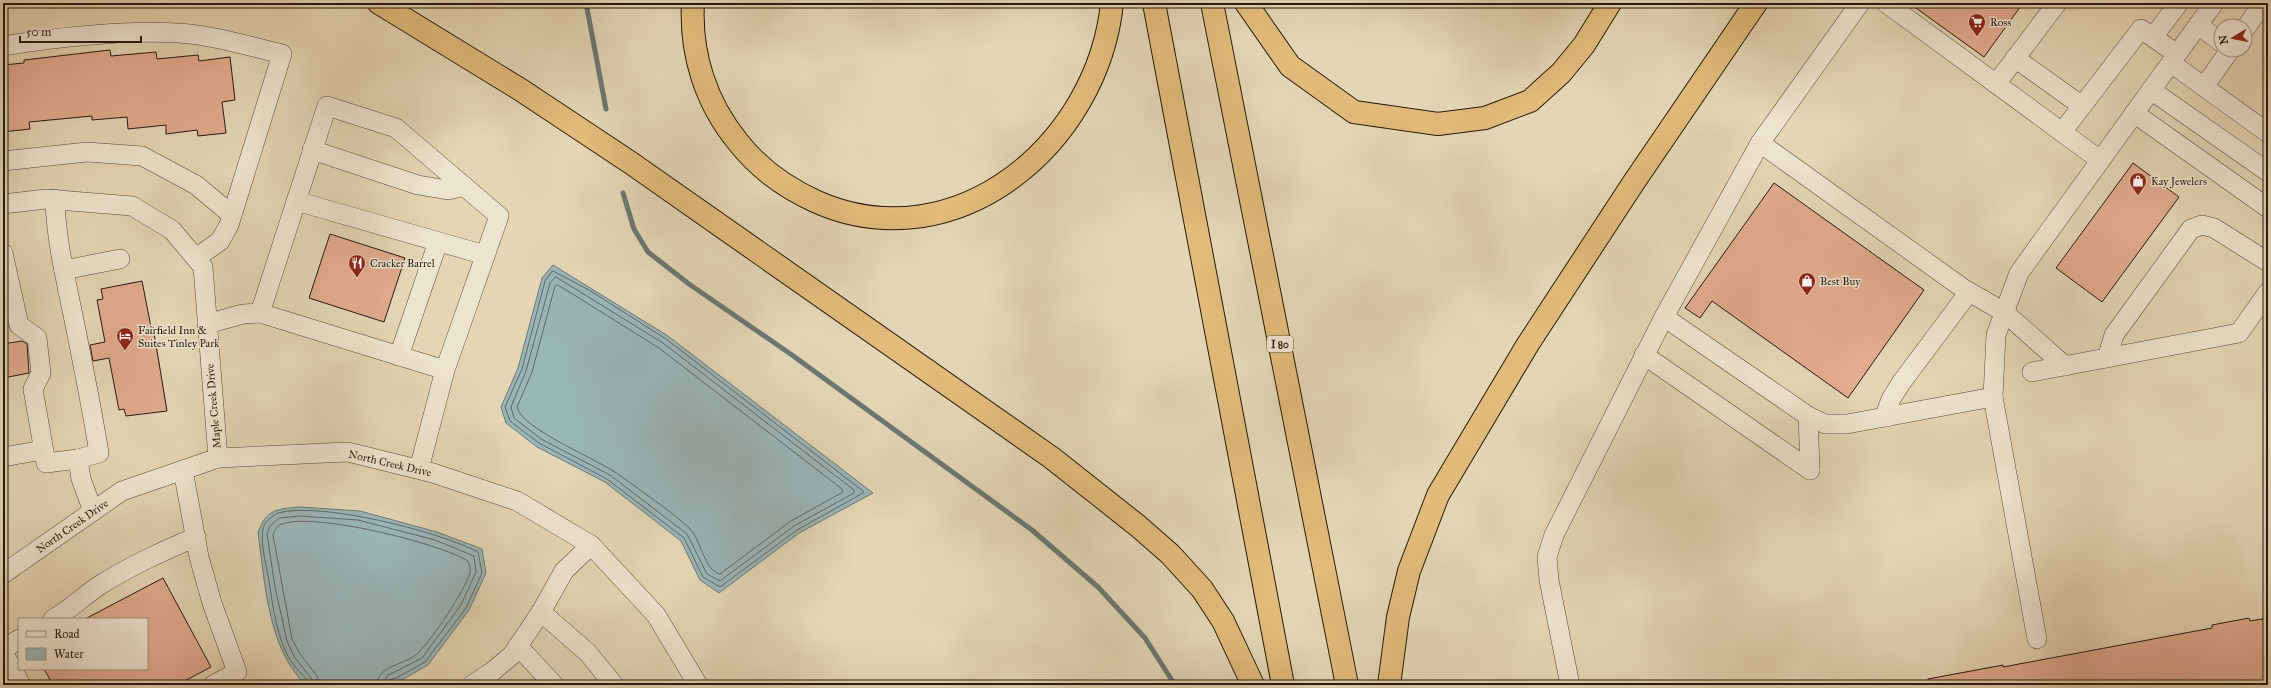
<svg xmlns="http://www.w3.org/2000/svg" width="2271" height="688" font-family="'IM FELL Great Primer',serif">
	<style>
		.water { fill: #9ab6b9; stroke: #6b7774 }
		.lines { fill: none; stroke-linecap: round; stroke-linejoin: round }
		.shore { stroke: #5f6863; stroke-width: 1 }
		.stream { stroke: #6b7774; stroke-width: 5 }
		.building { fill: #e3ab90; stroke: #24190d }
		.minor-casing { stroke: #544837; stroke-width: 20 }
		.highway-casing { stroke: #24190d; stroke-width: 24 }
		.minor { stroke: #ede4cf; stroke-width: 19 }
		.highway { stroke: #e2bb7a; stroke-width: 22 }
		.labels { text-anchor: middle; stroke-width: 3; stroke-linejoin: round; paint-order: stroke }
		.shield { fill: #ede4cf; stroke: #605647; stroke-width: 1 }
		.shield-label { font-size: 10px; font-weight: bold; fill: #24190d }
		.poi-label { font-size: 11px; fill: #24190d; stroke: #ede4cf; text-anchor: start }
		.street-label { font-size: 11px; fill: #24190d; stroke: #ede4cf }
	</style>
	<rect width="100%" height="100%" fill="#e4d6b5"/>
	<filter id="stains"><feTurbulence type="fractalNoise" baseFrequency=".005" numOctaves="4"/><feColorMatrix values="0 0 0 0 .2 0 0 0 0 .09 0 0 0 0 .02 0 0 0 .5 -.17"/></filter>
	<radialGradient id="worn" r=".72"><stop offset=".6" stop-color="#630" stop-opacity="0"/><stop offset="1" stop-color="#630" stop-opacity=".3"/></radialGradient>
	<g class="water">
		<path d="M553,265L668,336L873,493L799,533L719,593L700,580L681,541L605,482L537,447L506,423L501,407L518,368L542,278Z"/>
		<path d="M300,507L360,511L437,532L482,549L486,573L469,610L428,665L400,681L385,685H306C268,649 265,583 258,533C266,509 277,509 300,507Z"/>
	</g>
	<g class="lines">
		<g class="shore">
			<path d="M553,271L589,290L666,339L863,491V493L797,530L720,587L703,577L684,538L607,479L539,443L510,421L505,407L522,369L545,281Z"/>
			<path d="M556,277L663,343L854,490V493L794,526L720,581L707,574L687,534L610,475L541,439L514,418L511,407L526,371L550,283Z"/>
			<path d="M558,285L659,348L842,489L843,492L791,521L720,574C706,571 701,545 694,534C687,522 637,488 622,477C601,460 522,430 517,407L532,372L555,286Z"/>
			<path d="M309,685L308,681C302,674 295,667 290,660C277,638 273,607 269,581C267,567 257,534 266,522C269,519 275,514 278,513C320,501 440,532 478,552L482,573L466,608L425,662L398,677L390,680L388,685"/>
			<path d="M314,685L312,679L295,658L287,641L275,587L267,534L270,526L279,518L300,516L358,520L435,540L474,556L476,572L461,605L422,658L387,676L383,685"/>
			<path d="M320,685L317,676L300,654L292,639L273,535C275,530 277,525 282,524C314,512 439,543 468,561C469,564 471,569 470,573C464,592 433,638 418,653C406,665 377,665 377,685"/>
		</g>
		<g class="stream">
			<path d="M586,3L606,109"/>
			<path d="M623,193L634,229L648,252L689,284L792,355L1032,530L1098,587L1145,638L1175,685"/>
		</g>
	</g>
	<g class="building">
		<path d="M1909,3H2023L1984,57Z"/>
		<path d="M110,50L111,56L156,52L157,59L198,55L199,61L230,57L235,100L222,102L226,133L198,136L197,130L166,134V125L128,129L127,117L92,120V116L29,122L30,129L3,132V65L24,63V60Z"/>
		<path d="M2133,163L2179,197L2102,302L2056,268Z"/>
		<path d="M1774,183L1924,290L1848,398L1712,301L1700,318L1685,308Z"/>
		<path d="M330,234L405,258L384,322L309,298Z"/>
		<path d="M142,281L151,327H153L167,411L126,416L124,409L119,410L109,358L93,361L90,345L105,342L97,300L103,299L101,289Z"/>
		<path d="M22,341L27,344L29,373L3,378V344Z"/>
		<path d="M163,578L211,667L177,685H53L44,669H147V619H85Z"/>
		<path d="M2249,618L2250,621L2268,618V685H1928V679L2003,665V667L2212,628V625Z"/>
	</g>
	<g class="lines">
		<g class="minor-casing">
			<g id="minor">
				<path d="M1886,3L2100,160"/>
				<path d="M2198,25L2221,42"/>
				<path d="M2245,29L2263,3"/>
				<path d="M2153,37L2179,3"/>
				<path d="M3,46C60,37 120,30 178,33C213,35 248,46 282,54L229,225L220,241L196,258"/>
				<path d="M2015,58L2082,106"/>
				<path d="M2171,63L2268,133"/>
				<path d="M1996,84L2057,3"/>
				<path d="M2204,87L2230,50"/>
				<path d="M2151,90L2268,172"/>
				<path d="M2134,113L2268,208"/>
				<path d="M2062,132L2141,29L2177,54"/>
				<path d="M1760,143L1964,289L2004,312L2065,366"/>
				<path d="M312,150L418,185L448,190L464,186"/>
				<path d="M3,161L87,152L142,156L196,185L232,215"/>
				<path d="M55,199C56,241 66,280 74,320C83,365 92,409 99,453L78,459L81,479L93,511"/>
				<path d="M296,201L485,255"/>
				<path d="M3,204L46,199L132,206L172,230L203,267L218,458"/>
				<path d="M3,253L19,325L37,338L41,373L33,389L46,463L78,459"/>
				<path d="M64,270L120,259"/>
				<path d="M260,313L327,106L396,128L499,216L445,370L419,469"/>
				<path d="M1664,317L1808,416L1825,424H1847L1993,397"/>
				<path d="M207,324L243,314L260,313L445,370"/>
				<path d="M1644,355L1810,470"/>
				<path d="M399,356L438,242"/>
				<path d="M2107,358L2114,335L2191,229L2202,225L2214,228L2268,262"/>
				<path d="M2032,372L2239,333L2268,292"/>
				<path d="M1808,416L1810,470"/>
				<path d="M1887,417V410L1891,399L1901,383L1969,292"/>
				<path d="M3,457L43,450"/>
				<path d="M183,470L199,557L212,603L237,672L213,685"/>
				<path d="M591,545L564,571L541,612L588,653L614,685"/>
				<path d="M3,574L122,491L218,458L348,452L433,473L517,501L591,545L656,615L698,685"/>
				<path d="M53,619C70,610 83,596 100,585C132,565 161,552 196,537"/>
				<path d="M2037,639L1993,397L1996,335L2019,273L2214,3"/>
				<path d="M518,646L554,685"/>
				<path d="M3,650L19,639"/>
				<path d="M3,652L21,685"/>
				<path d="M472,685L493,671L512,655L541,612"/>
				<path d="M1570,685L1549,580L1547,557L1554,535L1664,317L1760,143L1860,3"/>
			</g>
		</g>
		<g class="highway-casing">
			<g id="highway">
				<path d="M379,3L521,90L631,163L1052,458L1138,526L1170,554L1202,589L1223,621L1253,685"/>
				<path d="M693,3C690,54 706,103 738,142C759,169 786,188 817,202C957,263 1098,143 1112,3"/>
				<path d="M1154,3L1283,685"/>
				<path d="M1212,3L1347,685"/>
				<path d="M1246,3L1290,66L1354,112L1438,124L1485,118L1530,101L1561,73L1584,45L1610,3"/>
				<path d="M1389,685L1398,617L1409,571L1438,495L1528,344L1634,182L1756,3"/>
			</g>
		</g>
		<use href="#minor" class="minor"/>
		<use href="#highway" class="highway"/>
	</g>
	<defs>
		<g id="supermarket-pin" transform="scale(0.9)"><path d="M0 17L-7.5 6A9.5 9.5 0 1 1 7.5 6Z" fill="#8f2418" stroke="#ede4cf"/><path d="M-6-5.5h2.5l.6 2H6L4.5 2H-2.5L-4.4-4H-6ZM-1.5 3.2a1.3 1.3 0 1 0 .1 0ZM3 3.2a1.3 1.3 0 1 0 .1 0Z" fill="#fff"/></g>
		<g id="shop-pin" transform="scale(0.9)"><path d="M0 17L-7.5 6A9.5 9.5 0 1 1 7.5 6Z" fill="#8f2418" stroke="#ede4cf"/><path d="M-5-2.5h2.3a2.7 3.5 0 0 1 5.4 0H5L5.5 6h-11ZM-1.5-2.5h3a1.5 2.3 0 0 0-3 0Z" fill="#fff"/></g>
		<g id="restaurant-pin" transform="scale(0.9)"><path d="M0 17L-7.5 6A9.5 9.5 0 1 1 7.5 6Z" fill="#8f2418" stroke="#ede4cf"/><path d="M-5-6h1v4h1v-4h1v4h1v-4h1v5L-1.5 .5V6h-2V.5L-5-1ZM5-6V6H3V1.5H1.5Q1.5-4 5-6Z" fill="#fff"/></g>
		<g id="hotel-pin" transform="scale(0.9)"><path d="M0 17L-7.5 6A9.5 9.5 0 1 1 7.5 6Z" fill="#8f2418" stroke="#ede4cf"/><path d="M-6-4.5h1.5V1H6V5H4.5V3h-9V5H-6ZM-4 0a1.8 1.8 0 1 1 3.6 0ZM.5 0V-2.5h3Q6-2.5 6 0Z" fill="#fff"/></g>
	</defs>
	<g fill-rule="evenodd">
		<use href="#supermarket-pin" x="1977" y="22"/>
		<use href="#shop-pin" x="2138" y="181"/>
		<use href="#restaurant-pin" x="357" y="263"/>
		<use href="#shop-pin" x="1807" y="281"/>
		<use href="#hotel-pin" x="125" y="336"/>
	</g>
	<g class="labels">
		<rect class="shield" x="1267" y="336" width="26" height="16" rx="3"/>
		<g class="shield-label">
			<text x="1280" y="348">I 80</text>
		</g>
		<g class="poi-label">
			<text x="1990" y="26">Ross</text>
			<text x="2151" y="185">Kay Jewelers</text>
			<text x="370" y="267">Cracker Barrel</text>
			<text x="1820" y="285">Best Buy</text>
			<text x="138" y="334">Fairfield Inn &amp;<tspan x="138" dy="13">Suites Tinley Park</tspan></text>
		</g>
		<g class="street-label">
			<text transform="translate(213 406) rotate(-95)" y="4">Maple Creek Drive</text>
			<text transform="translate(390 463) rotate(13)" y="4">North Creek Drive</text>
			<text transform="translate(72 526) rotate(-35)" y="4">North Creek Drive</text>
		</g>
	</g>
	<rect width="2271" height="688" fill="none" stroke="#e4d6b5" stroke-width="16"/>
	<rect x="4" y="4" width="2263" height="680" fill="none" stroke="#24190d" stroke-width="2"/>
	<rect x="8" y="8" width="2255" height="672" fill="none" stroke="#24190d"/>
	<rect x="18" y="618" width="130" height="52" fill="#ede4cf" stroke="#9d9381"/>
	<rect x="26" y="631" width="20" height="6" fill="#ede4cf" stroke="#9d9381"/>
	<text x="54" y="638" font-size="12" fill="#24190d">Road</text>
	<rect x="26" y="648" width="20" height="12" fill="#9ab6b9" stroke="#9d9381"/>
	<text x="54" y="658" font-size="12" fill="#24190d">Water</text>
	<g transform="translate(2233 38) rotate(260)"><circle r="19" fill="#ede4cf" stroke="#9d9381"/>
	<path d="M0-3L7 15L0 10L-7 15Z" fill="#8f2418"/>
	<text y="-6" font-size="11" font-weight="bold" text-anchor="middle" fill="#24190d">N</text>
	</g>
	<path d="M20 36v6h121v-6" fill="none" stroke="#24190d" stroke-width="2"/>
	<text x="26" y="36" font-size="12" fill="#24190d" stroke="#ede4cf" stroke-width="3" paint-order="stroke">50 m</text>
	<rect width="100%" height="100%" filter="url(#stains)"/>
	<rect width="100%" height="100%" fill="url(#worn)"/>
</svg>
